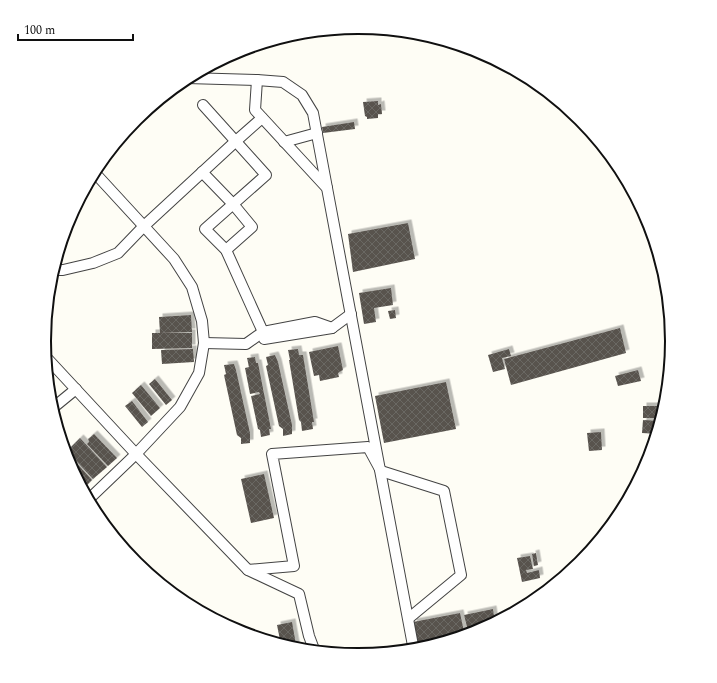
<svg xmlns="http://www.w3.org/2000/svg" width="717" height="683" font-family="Spectral,serif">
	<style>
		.building { fill: url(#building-cross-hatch); filter: url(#shadow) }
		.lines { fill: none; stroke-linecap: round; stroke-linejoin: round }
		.minor-casing { stroke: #434343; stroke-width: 12 }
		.minor { stroke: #fff; stroke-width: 10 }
		.rim { fill: none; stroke: #101010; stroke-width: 2 }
	</style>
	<defs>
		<pattern id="building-cross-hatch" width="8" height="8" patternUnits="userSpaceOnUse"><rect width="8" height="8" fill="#58534e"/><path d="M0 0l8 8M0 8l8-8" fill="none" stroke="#6b6763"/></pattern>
		<filter id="shadow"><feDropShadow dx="3.5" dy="-3.5" stdDeviation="0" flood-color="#0004"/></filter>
	</defs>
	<rect width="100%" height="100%" fill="#fefdf5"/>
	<g class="building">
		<path d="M378,101V105L381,104L382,114H378V118L367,119V117L365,116L363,102Z"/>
		<path d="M354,122L355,129L323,133L322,127Z"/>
		<path d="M408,223L415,259L353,272L348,234Z"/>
		<path d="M391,288L393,305L374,308L376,322L364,324L359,293Z"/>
		<path d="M395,310L396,318L390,319L388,311Z"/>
		<path d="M191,315L192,332L160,333L159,317Z"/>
		<path d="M620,328L626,353L511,385L504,359Z"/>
		<path d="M152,333H192V348L152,349Z"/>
		<path d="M338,346L343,370L338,373L339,377L320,381L319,375L314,376L309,352Z"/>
		<path d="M193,349L194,362L162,364L161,350Z"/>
		<path d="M298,349L299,355H303L314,422H312L313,429L302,431L301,422L299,420L289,360H290L288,350Z"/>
		<path d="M509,349L511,356L502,358L505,369L493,372L488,355Z"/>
		<path d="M275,355L278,362L292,425V434L283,436V429L279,426L266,366L268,365L266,357Z"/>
		<path d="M255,357L256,363H258L271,429H269L270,435L261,437L260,430L258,429L251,396L260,394L259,392L250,394L245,368L249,367L247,358Z"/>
		<path d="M234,364L236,370L250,433V443L241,444V438L237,435L224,375L226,374L224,365Z"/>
		<path d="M638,370L641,381L618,386L615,376Z"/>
		<path d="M155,379L172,400L166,405L149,384Z"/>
		<path d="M446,382L456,429L384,443L375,396Z"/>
		<path d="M141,385L160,408L151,416L132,393Z"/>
		<path d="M132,401L148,422L142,427L125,406Z"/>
		<path d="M643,406H666L662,418H643Z"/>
		<path d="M643,420L661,421L658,434L642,433Z"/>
		<path d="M601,432L602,450L589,451L587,433Z"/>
		<path d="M94,434L117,458L108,466L87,444L89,442L88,439Z"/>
		<path d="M80,438L107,467L93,479L67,451Z"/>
		<path d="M70,456L92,480L84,488L79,482L68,462L67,459Z"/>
		<path d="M264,474L274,518L251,523L241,479Z"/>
		<path d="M536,553L538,565L534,566L532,554Z"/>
		<path d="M530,556L533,569L526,570L527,573L539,570L540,578L522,582L517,558Z"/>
		<path d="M493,609L495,623L479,632L469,635L464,615Z"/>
		<path d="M460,613L465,636L452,640L418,647L413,622Z"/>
		<path d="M292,622L297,650L281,645L277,625Z"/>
	</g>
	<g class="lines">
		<g class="minor-casing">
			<g id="minor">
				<path d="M187,78L257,80L283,82L302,95L313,113L327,188"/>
				<path d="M257,80L255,110L327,188L414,651"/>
				<path d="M203,105L266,175L205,229L226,250L263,332"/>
				<path d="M284,142L317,133"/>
				<path d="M202,172L233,204L252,227L226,250"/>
				<path d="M53,270H63L93,263L118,253L144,226L236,141L262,118"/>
				<path d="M264,339L332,328L351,314"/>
				<path d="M204,343L246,344L263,332L315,322L332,328"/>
				<path d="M45,356L136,454L248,570L299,594L309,636L315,652"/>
				<path d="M51,406L54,407L76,389"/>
				<path d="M88,500L136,454L180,407L199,373L204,343L202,321L192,287L174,259L94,172"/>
				<path d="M248,570L294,566L272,454L368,447L381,471L444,491L461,575L409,618"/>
			</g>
		</g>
		<use href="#minor" class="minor"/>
	</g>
	<path d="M0 0H717V683H0ZM51 341a307 307 0 1 1 614 0a307 307 0 1 1-614 0Z" fill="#fff" fill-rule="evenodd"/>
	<path class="rim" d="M51 341a307 307 0 1 1 614 0a307 307 0 1 1-614 0Z"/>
	<path d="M18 34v6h115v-6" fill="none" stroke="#101010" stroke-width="2"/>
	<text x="24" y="34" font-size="12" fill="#101010" stroke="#ffffff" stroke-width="3" paint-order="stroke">100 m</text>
</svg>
